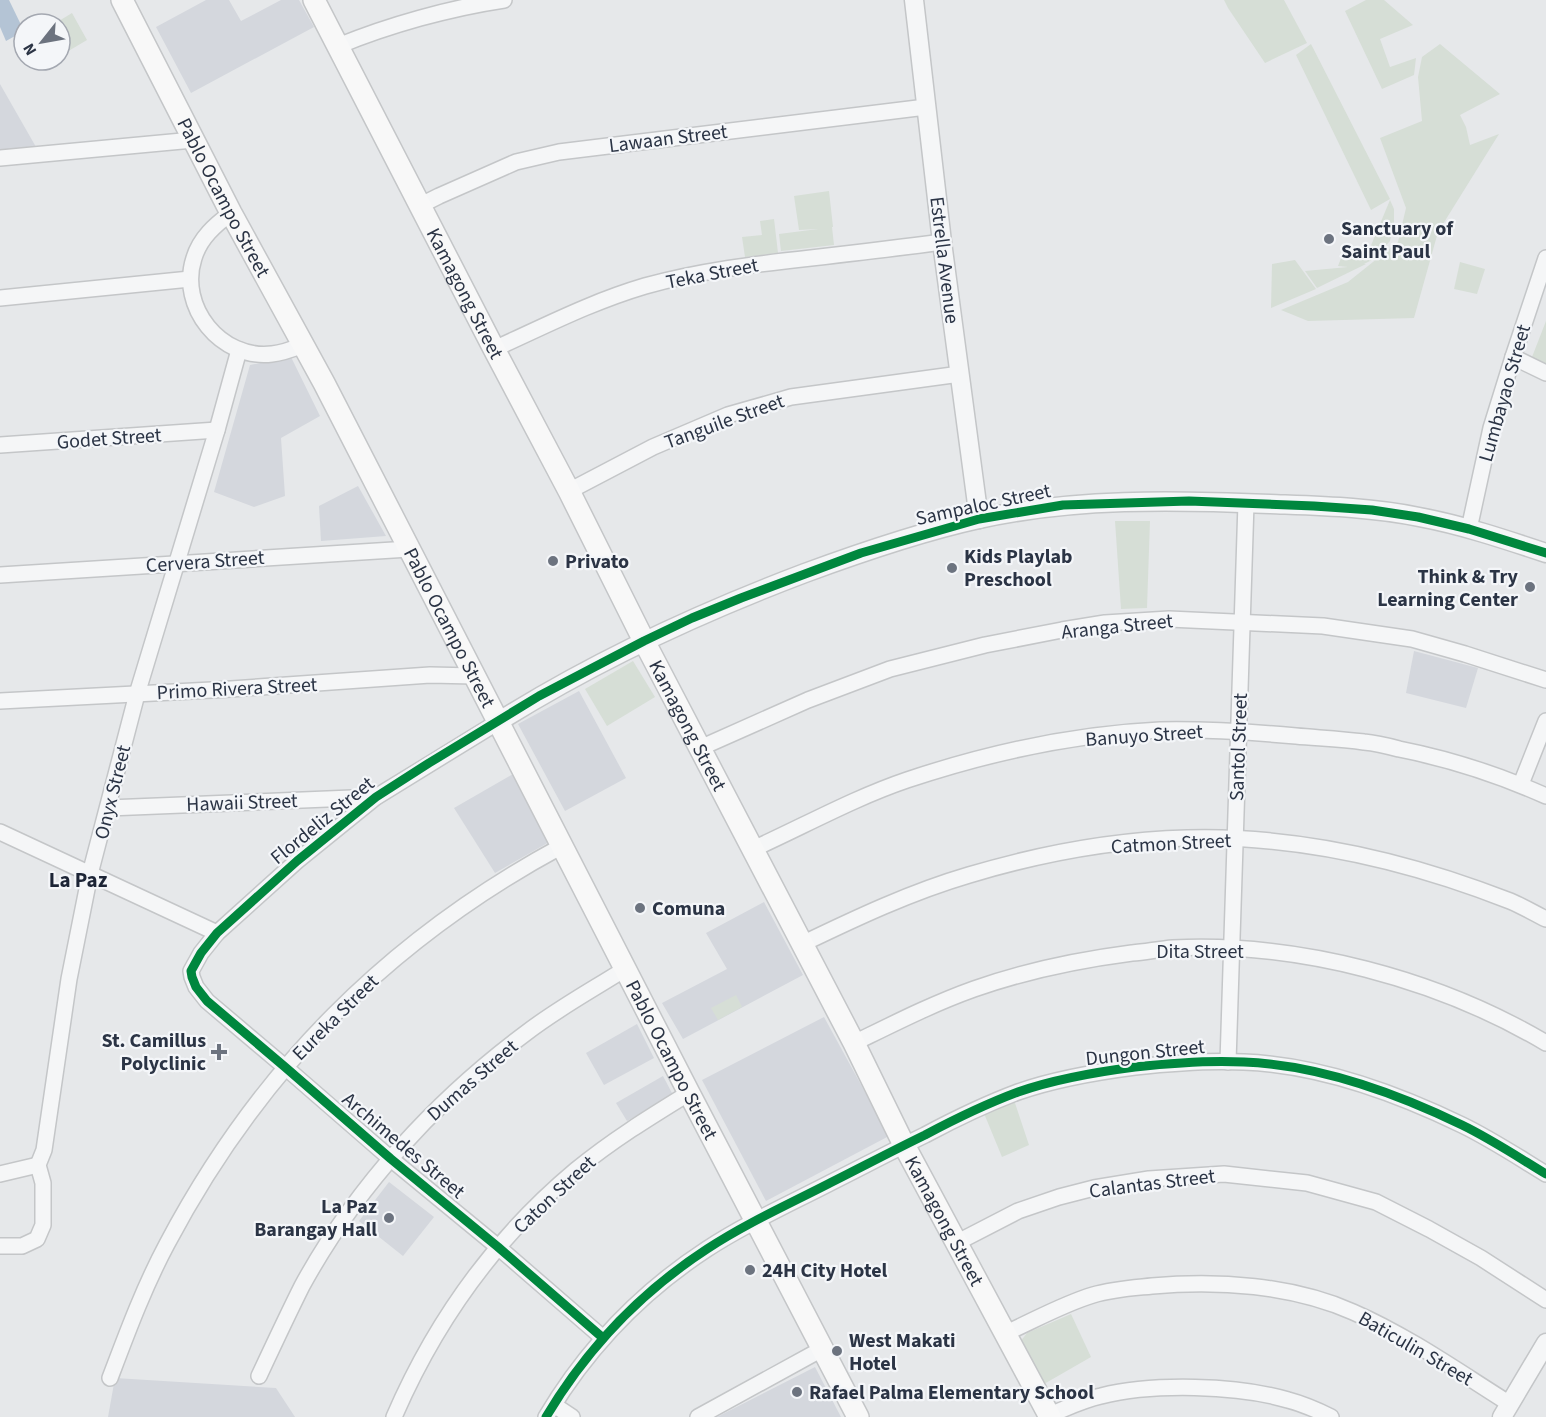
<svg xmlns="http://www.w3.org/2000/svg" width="1546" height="1417" font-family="'Source Sans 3',sans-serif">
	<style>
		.built { fill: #d4d7dd }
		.green { fill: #d6ded6 }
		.water { fill: #b4c4d5 }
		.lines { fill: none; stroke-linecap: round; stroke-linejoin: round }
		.minor-casing { stroke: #c4c6c8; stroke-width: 18 }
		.tertiary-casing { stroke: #c4c6c8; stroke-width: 21 }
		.secondary-casing { stroke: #c4c6c8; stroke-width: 24 }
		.minor { stroke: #f5f6f7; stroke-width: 15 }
		.tertiary { stroke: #f5f6f7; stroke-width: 18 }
		.secondary { stroke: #f8f8f8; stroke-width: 21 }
		.cycleway-casing { stroke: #f4f6f9; stroke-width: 13 }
		.cycleway { stroke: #00873e; stroke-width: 9 }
		.poi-dot { fill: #6c737f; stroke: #f4f6f9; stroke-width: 2 }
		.labels { text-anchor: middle; stroke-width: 4.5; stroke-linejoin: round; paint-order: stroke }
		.street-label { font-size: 20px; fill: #2b3445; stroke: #f4f6f9 }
		.poi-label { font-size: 20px; font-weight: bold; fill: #2b3445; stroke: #f4f6f9; text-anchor: start }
		.neighbourhood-label { font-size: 21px; font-weight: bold; fill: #1d2536; stroke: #f4f6f9 }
	</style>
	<rect width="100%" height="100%" fill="#e6e8ea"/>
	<g class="built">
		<path d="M206,0H229L241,21L281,0H299L314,27L191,93L156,27Z"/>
		<path d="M0,84L36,147L0,151Z"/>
		<path d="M291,357L320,416L281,438L285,496L254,507L214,492L250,365Z"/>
		<path d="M358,486L386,536L321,541L319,506Z"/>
		<path d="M1414,651L1478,668L1466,708L1406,693Z"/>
		<path d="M579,691L626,778L565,811L518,724Z"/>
		<path d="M513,774L551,841L495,873L454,808Z"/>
		<path d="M764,902L803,975L683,1039L662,1003L727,969L706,933Z"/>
		<path d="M824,1017L889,1136L766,1201L702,1080Z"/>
		<path d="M637,1024L654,1058L604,1085L586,1053Z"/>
		<path d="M663,1076L673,1095L627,1121L616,1103Z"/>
		<path d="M389,1182L434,1217L403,1256L359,1221Z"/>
		<path d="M815,1367L841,1417H717Z"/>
		<path d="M115,1378L276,1388L295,1417H108Z"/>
	</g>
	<g class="green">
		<path d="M1224,0H1284L1307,43L1265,63L1228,8Z"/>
		<path d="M1366,0H1384L1413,25L1380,39L1390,67L1416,58L1414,75L1382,89L1345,11Z"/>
		<path d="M72,13L87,40L60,56V24H54Z"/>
		<path d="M1311,44L1390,199L1371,210L1296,55Z"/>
		<path d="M1440,44L1500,94L1460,115L1466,127L1470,145L1499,134L1438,232L1414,318L1308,321L1281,310L1348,282L1398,242L1406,208L1380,138L1422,121L1418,77L1422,57Z"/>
		<path d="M829,191L833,227H832L834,245L781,251L779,234L818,229L799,230L794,196Z"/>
		<path d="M1390,200L1394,209V223L1390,241L1375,258L1367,255Z"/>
		<path d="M774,219L778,253L745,257L742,237L762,235L760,221Z"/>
		<path d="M1345,248L1374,259L1364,264H1366L1317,288L1305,271L1348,267L1338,266Z"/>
		<path d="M1295,260L1316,289L1271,308L1272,264Z"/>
		<path d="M1460,262L1485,269L1477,294L1454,289Z"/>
		<path d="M1546,321V364L1532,357Z"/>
		<path d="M1115,521H1150L1147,608L1121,609Z"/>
		<path d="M633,661L655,697L607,726L585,689Z"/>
		<path d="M736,995L742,1007L718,1020L711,1008Z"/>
		<path d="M1014,1100L1029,1145L1002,1157L983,1111Z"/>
		<path d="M1071,1314L1091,1357L1044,1384L1020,1342L1027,1333Z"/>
	</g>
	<path class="water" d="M0,0H9L24,31L6,41L0,27Z"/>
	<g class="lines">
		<g class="minor-casing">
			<g id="minor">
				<path d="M338,46C389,25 450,8 504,0"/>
				<path d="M0,158L193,140"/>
				<path d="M421,205L439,196L516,162L559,152L926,107"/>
				<path d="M231,213C215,225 200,238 194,258C178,307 221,360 272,354C283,353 293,349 303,345"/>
				<path d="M0,298L190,279"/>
				<path d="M494,349C545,326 591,302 645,286C699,271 755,264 811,258C855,253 898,248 942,242"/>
				<path d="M1513,357L1546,373"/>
				<path d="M0,445L217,430"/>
				<path d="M569,491L653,447L728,415L791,397L960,374"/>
				<path d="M1469,529L1491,428L1513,357L1546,258"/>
				<path d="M0,575L409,549"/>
				<path d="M0,701L231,689L430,675L474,676"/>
				<path d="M498,722L376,797L297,861L217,933L201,953L191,971L192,977L196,987L207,1001L285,1067L391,1159L498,1247L603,1338"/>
				<path d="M700,748L808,700L890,669L985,645L1062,630L1105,623L1169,619L1323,626L1412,639L1465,654L1546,680"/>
				<path d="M1521,784L1546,721"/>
				<path d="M108,808L376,797"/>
				<path d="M0,832L217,933"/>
				<path d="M753,849C804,826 854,798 907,780C988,753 1074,734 1160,730C1205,729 1251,732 1296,736C1318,738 1341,739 1364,742C1376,743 1388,746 1399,749C1450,759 1499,775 1546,796"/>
				<path d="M802,944C856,918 911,892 969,875C1039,854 1114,840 1187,838C1297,835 1408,861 1510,901C1522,906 1534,913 1546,919"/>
				<path d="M854,1043C893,1024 932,1004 974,989C1025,971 1078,960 1132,953C1146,952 1159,949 1173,948C1299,942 1438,979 1546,1043"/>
				<path d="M1228,1062L1246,503"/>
				<path d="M0,1174L38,1165"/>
				<path d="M956,1243L1018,1211L1059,1197L1094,1188L1149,1179L1224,1174L1307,1183L1376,1202L1429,1229L1481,1258L1546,1300"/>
				<path d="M0,1246H22L37,1239L43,1225V1183L38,1165L44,1150L69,979L90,874L137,694L217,430L239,350"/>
				<path d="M1006,1333C1035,1320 1063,1304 1093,1295C1113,1289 1132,1288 1152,1286C1218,1280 1292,1285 1353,1312C1408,1336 1459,1372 1510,1404"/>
				<path d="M259,1376C273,1346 287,1316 302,1286C356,1187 436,1100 526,1033C557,1009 592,990 625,969"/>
				<path d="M110,1378C127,1333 144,1287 167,1244C259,1070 388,940 562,846"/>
				<path d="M554,1405L572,1417"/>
				<path d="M1050,1415C1066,1408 1083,1400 1101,1396C1153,1383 1237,1385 1288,1400C1303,1404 1317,1410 1331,1417"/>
				<path d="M394,1417C435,1322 496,1237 576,1170C611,1141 650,1117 689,1093"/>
				<path d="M546,1417C586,1350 641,1292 707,1249C745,1224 787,1205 828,1184C860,1168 892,1151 925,1135C955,1119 986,1104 1018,1092C1055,1079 1096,1072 1135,1067C1171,1063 1208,1060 1244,1062C1320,1065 1394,1092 1462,1125C1491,1139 1518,1157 1546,1174"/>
				<path d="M698,1417L822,1349"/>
			</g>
		</g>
		<g class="tertiary-casing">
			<g id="tertiary">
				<path d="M914,0L942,242L979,519"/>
				<path d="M498,722C595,661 699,613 805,573C862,552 920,532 979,519C1074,498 1174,500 1270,504C1320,506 1370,507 1419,517C1462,525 1504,539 1546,553"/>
				<path d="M1502,1417L1546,1343"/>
			</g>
		</g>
		<g class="secondary-casing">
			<g id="secondary">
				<path id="s1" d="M122,0L231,213L324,383L689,1093L858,1417"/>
				<path id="s2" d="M314,0L494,349L569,491L644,641L854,1043L904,1145L1050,1417"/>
			</g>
		</g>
		<use href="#minor" class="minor"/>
		<use href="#tertiary" class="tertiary"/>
		<use href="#secondary" class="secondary"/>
		<g class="cycleway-casing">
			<g id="cycleway">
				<path d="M603,1338L498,1247L391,1159L285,1067L207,1001L196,987L192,977L191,971L201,953L217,933L297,861L376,797L429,763L539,696L644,641L692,618L741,598L861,553L979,519L1063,505L1189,501L1314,506L1372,510L1418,517L1469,529L1546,553"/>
				<path d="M546,1417C586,1350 641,1292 707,1249C745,1224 787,1205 828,1184C860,1168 892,1151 925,1135C955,1119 986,1104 1018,1092C1055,1079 1096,1072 1135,1067C1171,1063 1208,1060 1244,1062C1320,1065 1394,1092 1462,1125C1491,1139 1518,1157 1546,1174"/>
			</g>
		</g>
		<use href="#cycleway" class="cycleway"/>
	</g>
	<g class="poi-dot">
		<circle cx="1329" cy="239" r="6"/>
		<circle cx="553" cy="561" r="6"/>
		<circle cx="952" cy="568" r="6"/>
		<circle cx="1530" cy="587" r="6"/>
		<circle cx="640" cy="908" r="6"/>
		<path d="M216 1043h6v6h6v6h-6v6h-6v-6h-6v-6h6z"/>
		<circle cx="389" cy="1218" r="6"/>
		<circle cx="750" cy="1270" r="6"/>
		<circle cx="837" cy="1351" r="6"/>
		<circle cx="797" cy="1392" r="6"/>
	</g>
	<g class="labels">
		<g class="street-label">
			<text transform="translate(668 138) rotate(-7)" y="7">Lawaan Street</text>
			<text dy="7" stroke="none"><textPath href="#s1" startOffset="222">Pablo Ocampo Street</textPath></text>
			<text transform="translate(945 260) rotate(83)" y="7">Estrella Avenue</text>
			<text transform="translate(712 273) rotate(-11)" y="7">Teka Street</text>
			<text dy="7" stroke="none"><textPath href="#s2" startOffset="330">Kamagong Street</textPath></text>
			<text transform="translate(1504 393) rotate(-74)" y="7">Lumbayao Street</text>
			<text transform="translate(724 421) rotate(-20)" y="7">Tanguile Street</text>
			<text transform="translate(109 438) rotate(-4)" y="7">Godet Street</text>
			<text transform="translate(983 504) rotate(-12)" y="7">Sampaloc Street</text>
			<text transform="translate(205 561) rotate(-4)" y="7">Cervera Street</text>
			<text transform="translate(1117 626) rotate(-6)" y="7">Aranga Street</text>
			<text dy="7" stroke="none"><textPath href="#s1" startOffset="708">Pablo Ocampo Street</textPath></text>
			<text transform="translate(237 688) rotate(-3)" y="7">Primo Rivera Street</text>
			<text dy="7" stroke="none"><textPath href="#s2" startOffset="816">Kamagong Street</textPath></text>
			<text transform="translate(1144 735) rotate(-4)" y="7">Banuyo Street</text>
			<text transform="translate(1238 747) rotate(-88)" y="7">Santol Street</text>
			<text transform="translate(112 792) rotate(-76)" y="7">Onyx Street</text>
			<text transform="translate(242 802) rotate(-2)" y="7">Hawaii Street</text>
			<text transform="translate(322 820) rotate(-39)" y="7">Flordeliz Street</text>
			<text transform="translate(1171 843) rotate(-3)" y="7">Catmon Street</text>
			<text x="1200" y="958">Dita Street</text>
			<text transform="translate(335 1017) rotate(-45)" y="7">Eureka Street</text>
			<text transform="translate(1145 1052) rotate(-6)" y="7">Dungon Street</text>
			<text dy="7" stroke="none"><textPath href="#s1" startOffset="1194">Pablo Ocampo Street</textPath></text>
			<text transform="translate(472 1080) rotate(-41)" y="7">Dumas Street</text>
			<text transform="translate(404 1145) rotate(40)" y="7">Archimedes Street</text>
			<text transform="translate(1152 1183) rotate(-7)" y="7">Calantas Street</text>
			<text transform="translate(554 1194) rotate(-43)" y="7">Caton Street</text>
			<text dy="7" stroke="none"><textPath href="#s2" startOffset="1374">Kamagong Street</textPath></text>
			<text transform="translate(1416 1348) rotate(30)" y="7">Baticulin Street</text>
		</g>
		<g class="poi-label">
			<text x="1341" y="235">Sanctuary of<tspan x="1341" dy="23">Saint Paul</tspan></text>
			<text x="964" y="563">Kids Playlab<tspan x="964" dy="23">Preschool</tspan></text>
			<text x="565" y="568">Privato</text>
			<text x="1518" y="583" text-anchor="end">Think &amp; Try<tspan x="1518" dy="23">Learning Center</tspan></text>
			<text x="652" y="915">Comuna</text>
			<text x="206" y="1047" text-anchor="end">St. Camillus<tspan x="206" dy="23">Polyclinic</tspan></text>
			<text x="377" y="1213" text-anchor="end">La Paz<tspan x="377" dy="23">Barangay Hall</tspan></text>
			<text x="762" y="1277">24H City Hotel</text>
			<text x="849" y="1347">West Makati<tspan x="849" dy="23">Hotel</tspan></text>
			<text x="809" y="1399">Rafael Palma Elementary School</text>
		</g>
		<g class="neighbourhood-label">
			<text x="78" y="887">La Paz</text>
		</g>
	</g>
	<g transform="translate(42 42) rotate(239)"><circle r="28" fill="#f4f6f9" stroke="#a4a8b1" stroke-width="1.5"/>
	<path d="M0-4.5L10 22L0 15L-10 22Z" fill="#6c737f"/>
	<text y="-9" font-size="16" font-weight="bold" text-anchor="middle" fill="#2b3445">N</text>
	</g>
</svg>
